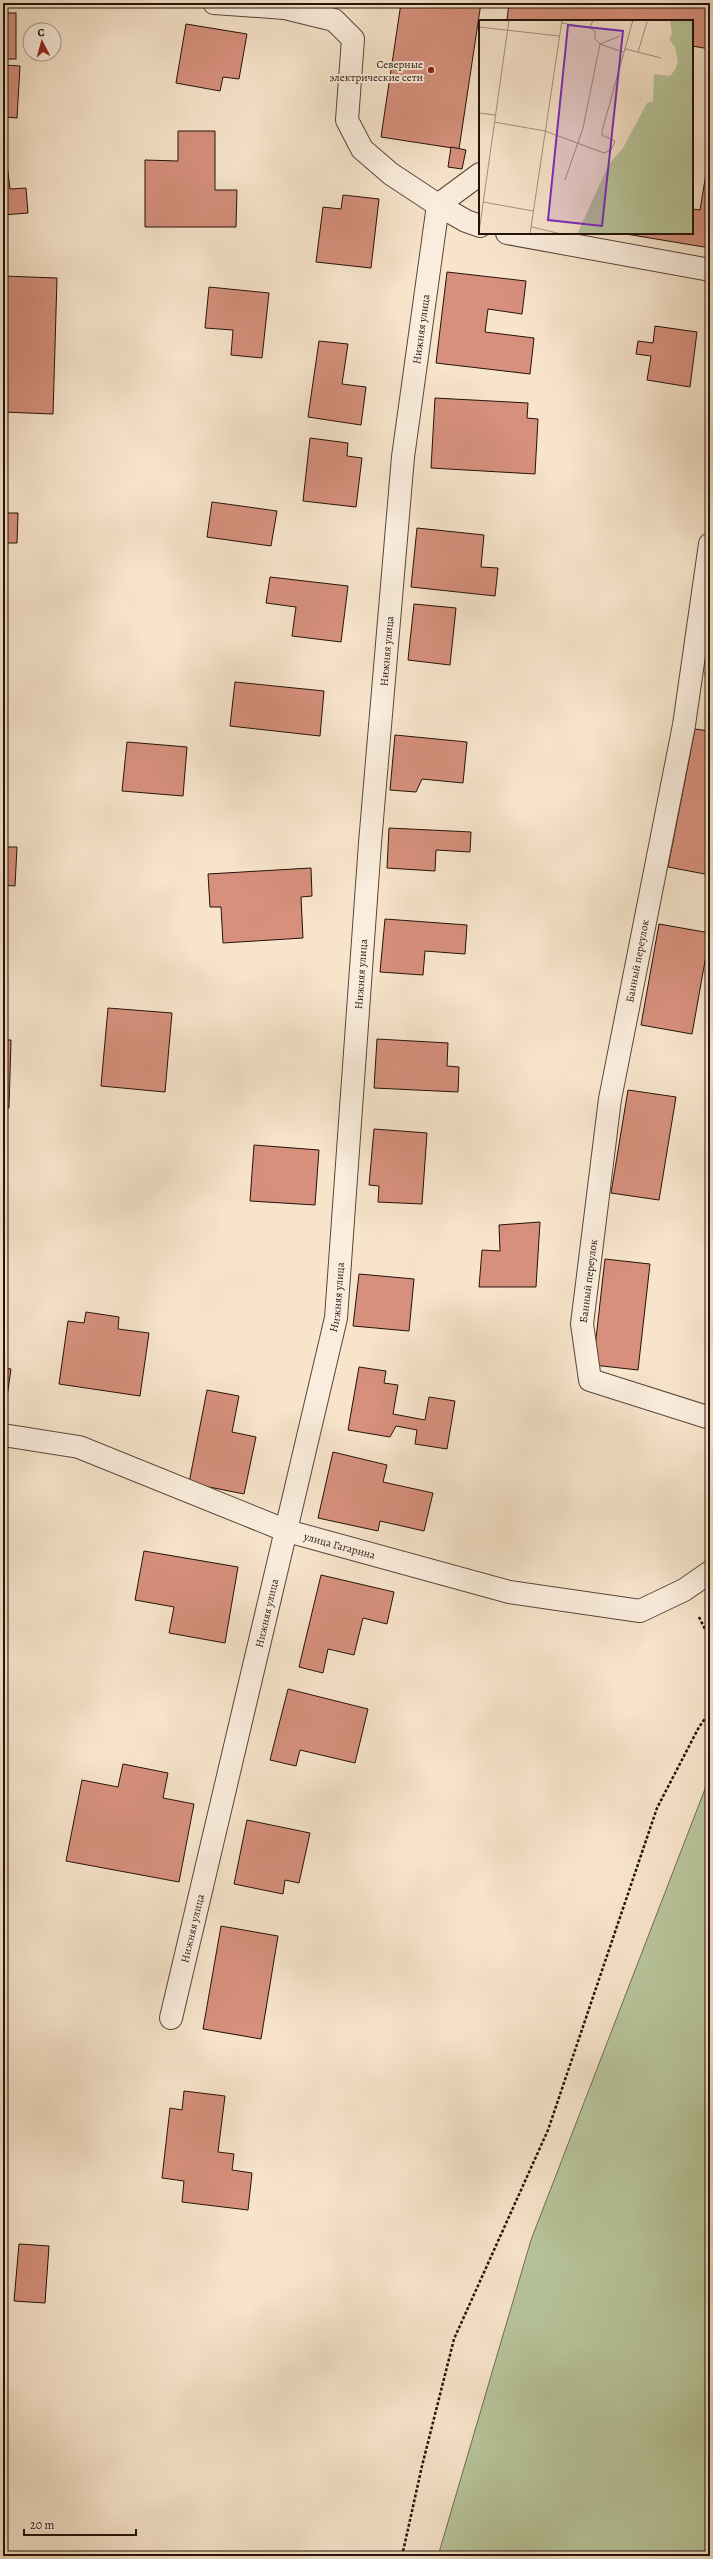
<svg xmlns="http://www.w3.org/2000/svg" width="713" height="2559" font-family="Alegreya,serif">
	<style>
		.green { fill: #b8c59b; stroke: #6e6c52 }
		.building { fill: #d6907d; stroke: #241208 }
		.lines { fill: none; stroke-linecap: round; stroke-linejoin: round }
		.minor-casing { stroke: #594639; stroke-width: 24 }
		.path { stroke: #241208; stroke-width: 2.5; stroke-dasharray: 3 2; stroke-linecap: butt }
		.minor { stroke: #faeddd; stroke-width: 22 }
		.poi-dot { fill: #8f2418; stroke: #faeddd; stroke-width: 1.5 }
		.labels { text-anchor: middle; stroke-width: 4; stroke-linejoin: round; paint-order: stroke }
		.poi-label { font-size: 11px; fill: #241208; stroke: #faeddd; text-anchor: end }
		.street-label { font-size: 11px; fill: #241208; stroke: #faeddd }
		.inset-road { fill: none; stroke: #a3907d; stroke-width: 1 }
		.view { fill: #7b2cbf; fill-opacity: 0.15; stroke: #7b2cbf; stroke-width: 2 }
		.inset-edge { fill: none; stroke: #241208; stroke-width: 2 }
	</style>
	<rect width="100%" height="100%" fill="#f7e4cb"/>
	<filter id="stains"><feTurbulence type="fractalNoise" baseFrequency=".005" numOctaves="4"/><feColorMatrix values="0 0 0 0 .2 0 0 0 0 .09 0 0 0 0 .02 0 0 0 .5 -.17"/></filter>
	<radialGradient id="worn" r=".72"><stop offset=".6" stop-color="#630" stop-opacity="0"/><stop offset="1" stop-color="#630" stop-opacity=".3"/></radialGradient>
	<path class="green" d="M710,1776V2556H438L531,2240Z"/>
	<g class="building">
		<path d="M401,3H481L459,149L381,137Z"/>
		<path d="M509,3H710V49L692,46V21H515L507,20Z"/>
		<rect x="3" y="13" width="13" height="46"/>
		<path d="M186,24L247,34L239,79L223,77L220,91L176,83Z"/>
		<path d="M3,65L20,66L17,118L3,117Z"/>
		<path d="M178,131H215V190H237L236,227H145V160L178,161Z"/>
		<path d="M451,147L466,150L462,169L448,167Z"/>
		<path d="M710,149V248L620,233H692V209L700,210Z"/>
		<path d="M3,164H7L10,189L26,188L28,213L3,215Z"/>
		<path d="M343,195L379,199L371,268L316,262L323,207L341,209Z"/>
		<path d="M447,272L526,281L522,314L488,309L485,332L534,338L530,374L436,363Z"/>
		<path d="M3,276L57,278L53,414L3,412Z"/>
		<path d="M209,287L269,293L262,358L231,355L233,330L205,328Z"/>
		<path d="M655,326L697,332L690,387L647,380L651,356L636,354L638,341L653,343Z"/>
		<path d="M319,341L348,344L342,384L366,387L361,425L308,417Z"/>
		<path d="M435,398L528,403L527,418L538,419L535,474L431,468Z"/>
		<path d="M310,438L348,443L347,456L362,458L356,507L303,501Z"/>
		<path d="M212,502L277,511L271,546L207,537Z"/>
		<path d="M3,513H18L17,543H3Z"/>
		<path d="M417,528L484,535L481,567L498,568L495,596L411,587Z"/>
		<path d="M3,574H5L4,632H3Z"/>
		<path d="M270,577L348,586L341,642L292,636L296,607L266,603Z"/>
		<path d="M414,604L456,608L450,665L408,660Z"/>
		<path d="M710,643V676L705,675Z"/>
		<path d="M235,682L324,691L320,736L230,726Z"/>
		<path d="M695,729L710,731V875L668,867Z"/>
		<path d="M395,735L467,742L463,783L422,779L416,792L390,790Z"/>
		<path d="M127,742L187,747L183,796L122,791Z"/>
		<path d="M389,828L471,832L470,852L436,850L435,871L387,868Z"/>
		<path d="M3,847H17L15,886L3,885Z"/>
		<path d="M311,868L312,896L301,897L303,938L223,943L221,907H210L208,874Z"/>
		<path d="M385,919L467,925L465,954L425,951L423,975L380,972Z"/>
		<path d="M659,924L710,933L692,1034L641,1025Z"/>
		<path d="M108,1008L172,1013L165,1092L101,1086Z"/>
		<path d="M377,1039L448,1043L447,1066L459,1067L458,1092L374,1088Z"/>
		<path d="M3,1040H11L9,1108H3Z"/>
		<path d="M628,1090L676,1097L659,1200L611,1193Z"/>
		<path d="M374,1129L427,1133L422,1204L378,1202L379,1186L369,1185Z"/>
		<path d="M254,1145L319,1150L315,1205L250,1201Z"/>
		<path d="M540,1222L536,1287H479L482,1250L500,1251L499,1225Z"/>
		<path d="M605,1259L650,1264L638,1370L593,1365Z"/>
		<path d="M359,1274L414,1279L409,1331L353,1326Z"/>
		<path d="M86,1312L119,1317L118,1329L149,1333L140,1396L59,1384L68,1321L84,1323Z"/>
		<path d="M359,1367L386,1371L384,1383L398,1385L393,1414L425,1420L429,1397L455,1401L447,1449L415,1444L417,1430L396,1426L390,1437L348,1430Z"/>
		<path d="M3,1368L11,1369L4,1419H3Z"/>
		<path d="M207,1390L239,1396L232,1432L256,1437L244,1494L189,1483Z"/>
		<path d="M333,1452L387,1465L383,1482L433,1493L424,1531L380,1521L378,1531L318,1518Z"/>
		<path d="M144,1551L238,1567L225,1643L169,1633L174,1607L135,1600Z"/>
		<path d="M321,1575L394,1592L387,1624L363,1618L354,1655L328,1649L323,1673L299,1667Z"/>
		<path d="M288,1689L368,1709L355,1763L300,1750L296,1766L270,1760Z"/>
		<path d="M123,1764L168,1773L163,1798L194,1804L179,1882L66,1861L82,1780L118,1787Z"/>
		<path d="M247,1820L310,1833L299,1883L285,1880L283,1894L234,1884Z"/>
		<path d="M221,1926L278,1936L261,2039L203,2029Z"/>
		<path d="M184,2091L225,2096L218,2152L234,2154L232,2170L252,2173L248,2210L182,2202L184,2181L162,2178L170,2108L182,2110Z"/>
		<path d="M19,2244L49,2246L45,2303L14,2301Z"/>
	</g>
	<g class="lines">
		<g class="minor-casing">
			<g id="minor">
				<path d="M214,3L285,8"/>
				<path d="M480,174L438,205L466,221L480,226"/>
				<path d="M507,233L710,270"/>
				<path d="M710,544L684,725L610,1099L582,1324L590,1380L710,1418"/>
				<path id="s1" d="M3,1435L79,1447L287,1531L509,1592L640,1611L684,1590L710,1572"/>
				<path id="s2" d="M171,2018L336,1318L370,843L403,457L438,205L391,174L362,149L347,120L353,39L334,20L285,8L287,3"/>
			</g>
		</g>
		<g class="path">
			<path d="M699,1617L710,1639"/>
			<path d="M402,2556L422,2466L454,2339L548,2130L657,1808L699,1727L710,1712"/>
		</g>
		<use href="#minor" class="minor"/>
	</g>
	<circle class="poi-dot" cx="431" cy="70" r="4"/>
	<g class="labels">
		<g class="poi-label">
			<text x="423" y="68">Северные<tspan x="423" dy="13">электрические сети</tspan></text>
		</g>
		<g class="street-label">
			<text dy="4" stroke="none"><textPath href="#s2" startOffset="1712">Нижняя улица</textPath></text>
			<text dy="4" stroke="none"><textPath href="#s2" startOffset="1388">Нижняя улица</textPath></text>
			<text transform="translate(637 961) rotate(-79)" y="4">Банный переулок</text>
			<text dy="4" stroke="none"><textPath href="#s2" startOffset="1064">Нижняя улица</textPath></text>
			<text transform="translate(588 1281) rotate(-83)" y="4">Банный переулок</text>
			<text dy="4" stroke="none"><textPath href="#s2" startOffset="740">Нижняя улица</textPath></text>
			<text dy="4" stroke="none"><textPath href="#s1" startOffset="356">улица Гагарина</textPath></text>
			<text dy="4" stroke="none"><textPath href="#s2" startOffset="416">Нижняя улица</textPath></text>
			<text dy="4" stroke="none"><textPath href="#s2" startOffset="92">Нижняя улица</textPath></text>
		</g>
	</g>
	<g transform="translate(479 20)">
		<rect width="214" height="214" fill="#f7e4cb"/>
		<path d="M191,0H214V214H98L130,144L144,128L168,83L174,81L175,54L191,56L196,50L199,42L196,27L190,19L193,14Z" fill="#b8c59b"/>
		<path class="inset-road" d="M83,3L111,8M0,7L80,16M121,24L144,32L147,29L182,38M121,24L141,16M159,32L168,2M0,93L16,95M15,102L66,111L125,133L132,130L136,121L123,115V111L154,0M86,160L104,108L121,24L116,19V11L111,8L114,0M4,182L54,191M53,207L82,214M0,212L30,0M51,214L83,0"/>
		<path class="view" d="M89,5L144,11L123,206L69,200Z"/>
		<rect width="214" height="214" class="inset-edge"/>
	</g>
	<rect width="713" height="2559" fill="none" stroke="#f7e4cb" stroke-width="16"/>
	<rect x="4" y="4" width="705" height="2551" fill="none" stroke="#241208" stroke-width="2"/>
	<rect x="8" y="8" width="697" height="2543" fill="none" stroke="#241208"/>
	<g transform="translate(42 42) rotate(354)"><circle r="19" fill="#faeddd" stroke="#a49588"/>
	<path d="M0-3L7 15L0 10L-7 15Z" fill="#8f2418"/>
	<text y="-6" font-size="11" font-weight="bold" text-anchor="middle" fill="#241208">С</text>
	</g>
	<path d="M24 2529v6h112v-6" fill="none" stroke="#241208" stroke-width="2"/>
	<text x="30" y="2529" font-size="12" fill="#241208" stroke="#faeddd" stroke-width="3" paint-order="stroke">20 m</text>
	<rect width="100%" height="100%" filter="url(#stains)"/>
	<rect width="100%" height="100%" fill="url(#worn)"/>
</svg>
